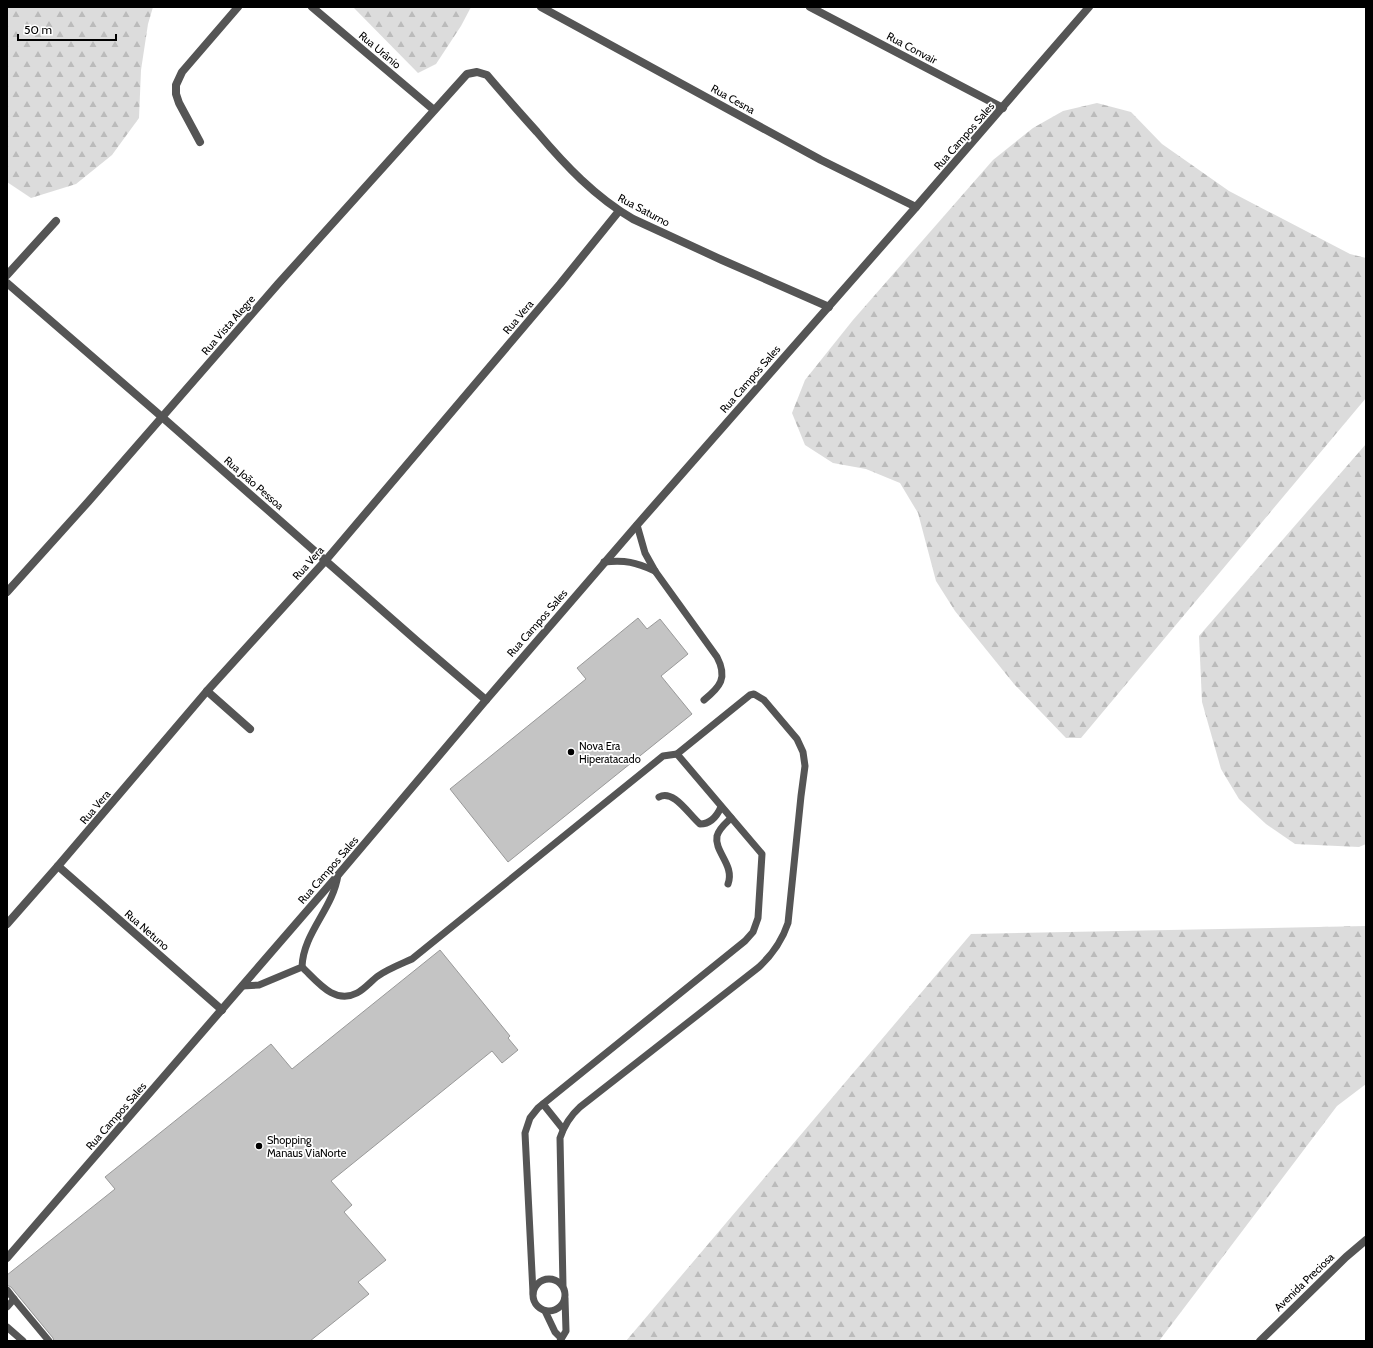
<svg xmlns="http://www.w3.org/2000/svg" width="1373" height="1348" font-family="Cabin,sans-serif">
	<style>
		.forest { fill: url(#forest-firs) }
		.building { fill: #c4c4c4; stroke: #999 }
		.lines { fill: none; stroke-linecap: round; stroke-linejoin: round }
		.service { stroke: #555; stroke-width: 7 }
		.minor { stroke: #555; stroke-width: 8 }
		.poi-dot { fill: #000; stroke: #fff; stroke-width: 1.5 }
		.labels { text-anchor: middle; stroke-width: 3.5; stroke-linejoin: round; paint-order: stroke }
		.street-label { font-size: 11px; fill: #000; stroke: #fff }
		.poi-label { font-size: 11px; fill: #000; stroke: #fff; text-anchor: start }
	</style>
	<defs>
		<pattern id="forest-firs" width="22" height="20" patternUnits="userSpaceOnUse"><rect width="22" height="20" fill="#dcdcdc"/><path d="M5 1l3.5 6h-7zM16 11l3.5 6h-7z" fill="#bbb"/></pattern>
	</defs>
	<rect width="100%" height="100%" fill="#fff"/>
	<g class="forest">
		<path d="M7,7H153L148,24L141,70L139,118L112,155L76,184L31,198L7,182Z"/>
		<path d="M353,7H471L461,26L436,64L418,73Z"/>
		<path d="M1097,103L1131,112L1162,144L1229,191L1350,254L1366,258V398L1081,738H1066L1014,684L955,611L936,581L918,513L900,483L866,469L833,463L805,445L792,413L805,380L853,320L993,160L1033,128L1063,111Z"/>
		<path d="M1366,444V844L1359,847L1295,844L1266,824L1239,799L1221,769L1202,702L1199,636Z"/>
		<path d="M1366,926V1084L1337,1106L1159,1341H626L971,934Z"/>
	</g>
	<g class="building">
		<path d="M638,618L647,629L660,619L688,654L661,676L692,714L508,862L450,789L586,679L577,668Z"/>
		<path d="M440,950L510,1036L508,1038L518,1050L502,1063L492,1051L331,1181L352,1205L344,1212L386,1260L358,1282L369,1294L310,1341H54L53,1338L11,1287L7,1285V1275L115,1189L105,1177L271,1044L292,1069Z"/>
	</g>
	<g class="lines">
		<g class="service">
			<path d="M637,525L645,553L655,571L717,657C728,678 720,687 704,700"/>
			<path d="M604,562C626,560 635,562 655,571"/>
			<path d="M659,797C674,789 689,815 700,824C711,824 717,816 721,807"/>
			<path d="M728,884C735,865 714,852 717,836C719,828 726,823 731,818"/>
			<path d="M302,967C317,981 334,1005 357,993C365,989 371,981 378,976C388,969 401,964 412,959L663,756L677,754L750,695L754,694L764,700L797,739L803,752L805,766L801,796L788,923C782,941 773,954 759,967L580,1107C570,1116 564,1126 560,1138L563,1286"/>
			<path d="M242,986L259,985L302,967C303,933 333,909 338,875"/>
			<path d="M543,1104L563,1129"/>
			<circle cx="549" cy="1295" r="16"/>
			<path d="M7,1290L14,1299"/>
			<path d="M533,1293L525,1133L530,1118L538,1108L745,941L753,932L758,918L762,854L677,754"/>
			<path d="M7,1307L14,1299L49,1341"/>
			<path d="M545,1311L555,1332L561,1338"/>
			<path d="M7,1327L23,1341"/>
			<path d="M560,1341L566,1331L565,1299"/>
		</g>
		<g class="minor">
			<path d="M312,7L434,110"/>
			<path d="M541,7L821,160L916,207"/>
			<path d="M810,7L1003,108"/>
			<path d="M200,142L179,103L176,94V85L182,72L238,7"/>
			<path d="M7,275L56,221"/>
			<path d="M7,283L162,417L417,641L486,700"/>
			<path d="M7,592L88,502L278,284L467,74L477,72L487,75C503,94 520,113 537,132C565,165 595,197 633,219L722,260L829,307"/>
			<path d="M207,691L250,729"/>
			<path d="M58,866L222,1010"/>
			<path d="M7,924L58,866L207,691L326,560L560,284L619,211"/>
			<path d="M7,1258L338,875L486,700L637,525L916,207L1089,7"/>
			<path d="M1260,1341L1346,1257L1366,1240"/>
		</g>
	</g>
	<g class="poi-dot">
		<circle cx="571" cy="752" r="4"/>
		<circle cx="259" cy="1146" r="4"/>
	</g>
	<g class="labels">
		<g class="street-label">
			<text transform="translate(912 48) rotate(28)" y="4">Rua Convair</text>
			<text transform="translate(380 50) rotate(40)" y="4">Rua Urânio</text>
			<text transform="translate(733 99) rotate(29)" y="4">Rua Cesna</text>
			<text transform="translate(964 136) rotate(-49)" y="4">Rua Campos Sales</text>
			<text transform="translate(644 210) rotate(28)" y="4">Rua Saturno</text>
			<text transform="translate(518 317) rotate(-50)" y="4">Rua Vera</text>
			<text transform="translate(228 325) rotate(-49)" y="4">Rua Vista Alegre</text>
			<text transform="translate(750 379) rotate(-49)" y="4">Rua Campos Sales</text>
			<text transform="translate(254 483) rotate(41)" y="4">Rua João Pessoa</text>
			<text transform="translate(308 563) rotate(-48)" y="4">Rua Vera</text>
			<text transform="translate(537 623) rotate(-49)" y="4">Rua Campos Sales</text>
			<text transform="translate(95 807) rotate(-50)" y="4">Rua Vera</text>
			<text transform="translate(328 870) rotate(-49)" y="4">Rua Campos Sales</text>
			<text transform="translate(147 930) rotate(41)" y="4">Rua Netuno</text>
			<text transform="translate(116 1116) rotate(-49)" y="4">Rua Campos Sales</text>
			<text transform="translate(1304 1282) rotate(-44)" y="4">Avenida Preciosa</text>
		</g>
		<g class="poi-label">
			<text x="579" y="750">Nova Era<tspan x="579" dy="13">Hiperatacado</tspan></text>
			<text x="267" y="1144">Shopping<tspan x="267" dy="13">Manaus ViaNorte</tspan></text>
		</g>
	</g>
	<rect width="1373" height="1348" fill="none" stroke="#000000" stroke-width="16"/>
	<path d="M18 34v6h98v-6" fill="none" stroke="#000000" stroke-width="2"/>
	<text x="24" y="34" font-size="12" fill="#000000" stroke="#ffffff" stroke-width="3" paint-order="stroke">50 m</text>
</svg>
